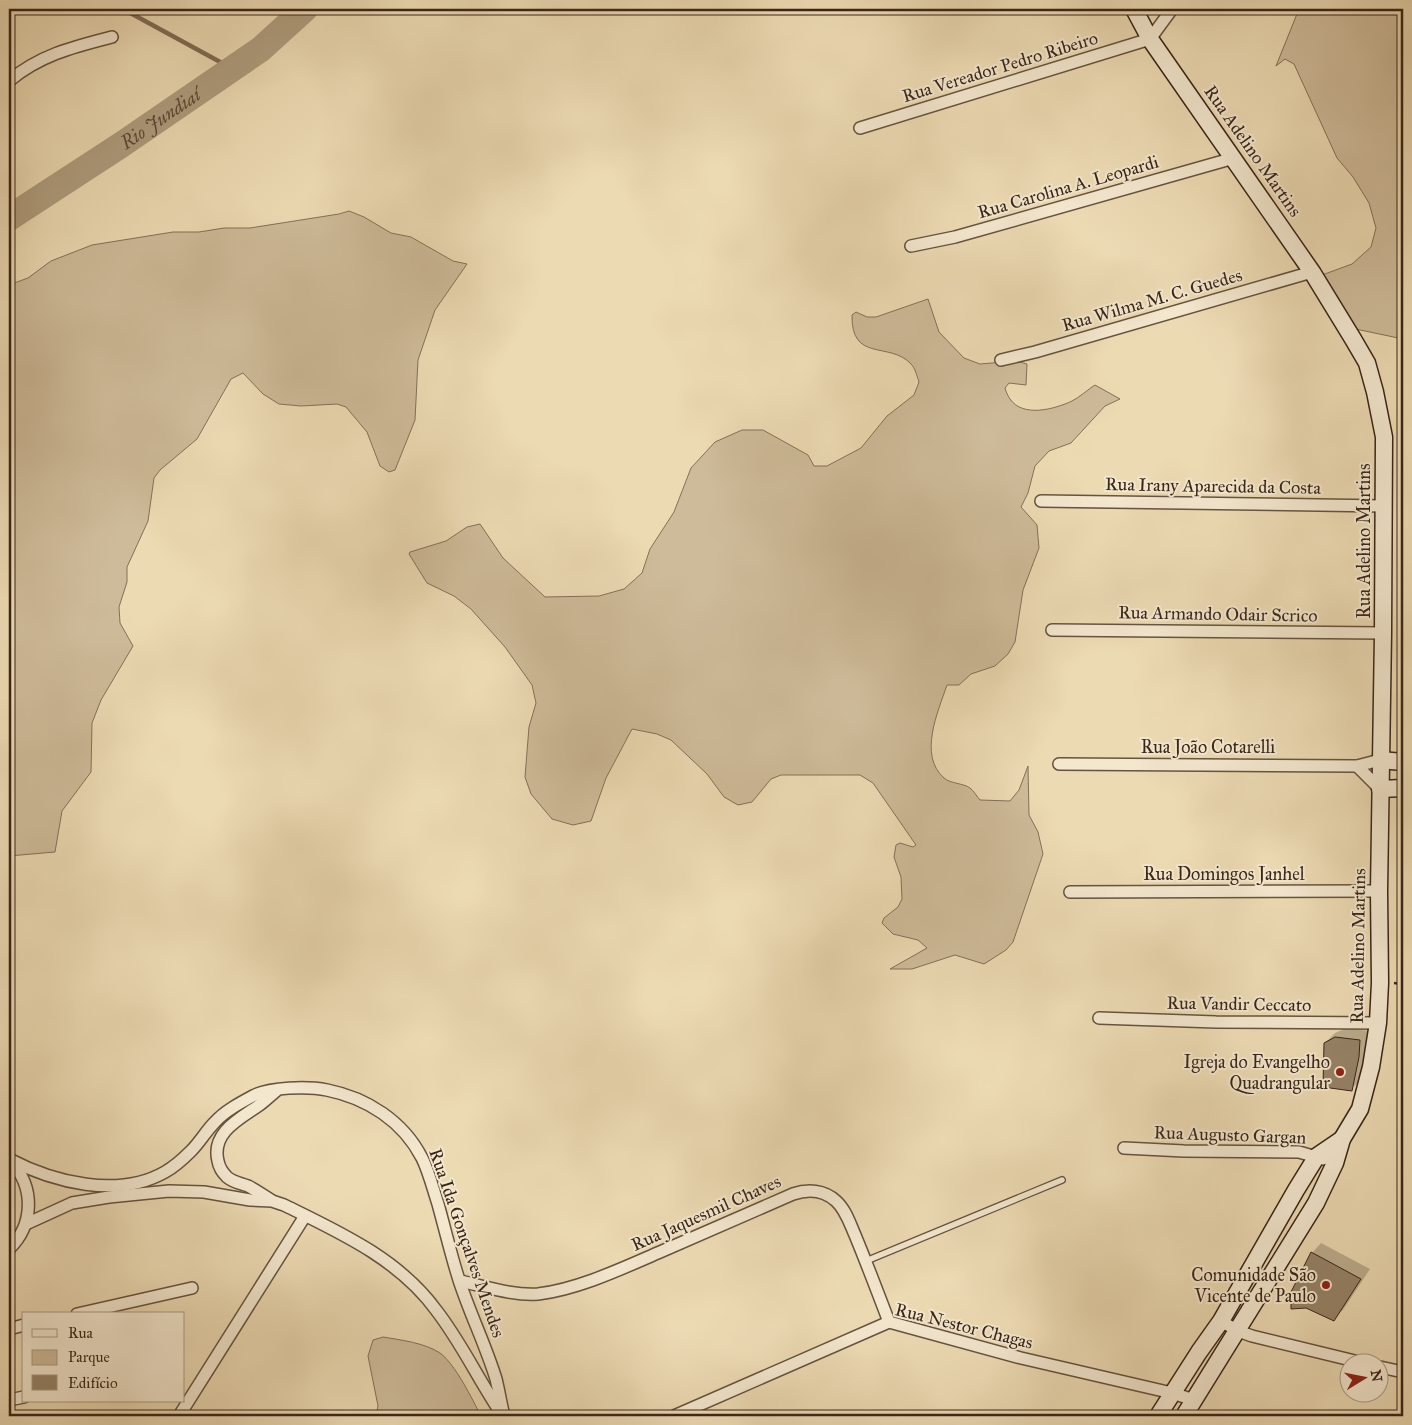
<svg xmlns="http://www.w3.org/2000/svg" width="1412" height="1425" font-family="'IM FELL Great Primer',serif">
	<style>
		.green { fill: #cebb99; stroke: #847058 }
		.shadow { fill: #0003 }
		.lines { fill: none; stroke-linecap: round; stroke-linejoin: round }
		.stream { stroke: #806d55; stroke-width: 4.5 }
		.river { stroke: #af9d7e; stroke-width: 26 }
		.building { fill: #968469; stroke: #392618 }
		.lane-casing { stroke: #66533f; stroke-width: 8 }
		.street-casing { stroke: #66533f; stroke-width: 14 }
		.secondary-casing { stroke: #392618; stroke-width: 19 }
		.path { stroke: #392618; stroke-width: 2.5; stroke-dasharray: 4 2.5; stroke-linecap: butt }
		.lane { stroke: #f3e7ce; stroke-width: 5.5 }
		.street { stroke: #f3e7ce; stroke-width: 11 }
		.secondary { stroke: #f3e7ce; stroke-width: 16 }
		.poi-dot { fill: #8f2418; stroke: #f3e7ce; stroke-width: 2 }
		.labels { text-anchor: middle; stroke-width: 4; stroke-linejoin: round; paint-order: stroke }
		.street-label { font-size: 18px; fill: #392618; stroke: #f3e7ce }
		.poi-label { font-size: 18px; fill: #392618; stroke: #f3e7ce; text-anchor: end }
		.water-label { font-size: 19px; font-style: italic; fill: #5c4a37; stroke: #f3e7ce }
	</style>
	<rect width="100%" height="100%" fill="#ecdab3"/>
	<filter id="stains"><feTurbulence type="fractalNoise" baseFrequency=".004" numOctaves="4"/><feColorMatrix values="0 0 0 0 .2 0 0 0 0 .09 0 0 0 0 .02 0 0 0 .5 -.17"/></filter>
	<radialGradient id="worn" r=".72"><stop offset=".6" stop-color="#630" stop-opacity="0"/><stop offset="1" stop-color="#630" stop-opacity=".3"/></radialGradient>
	<g class="green">
		<path d="M1299,9H1403V339L1346,327L1322,275L1352,264L1371,247L1376,228L1369,203L1353,177L1337,158L1294,64L1285,59L1276,66Z"/>
		<path d="M349,211L364,217L391,233L411,237L453,261L467,264L435,310L418,360L415,420L395,470L389,472L380,466L367,432L346,407L337,404L301,406L279,404L263,394L243,373L231,379L197,439L160,470L154,478L148,521L127,567V582L119,607L120,623L133,646L101,700L92,723L91,772L62,811L55,852L9,856V285L28,278L51,261L92,245L173,232H199L224,228H250L339,214Z"/>
		<path d="M928,299L939,332L964,358L980,364L1016,361L1027,364L1026,385L1009,383L1005,388C1006,392 1008,396 1010,399C1023,418 1055,409 1072,401C1080,397 1087,390 1095,385L1120,399L1105,406L1071,443L1049,451L1035,466L1028,493L1021,507L1037,525L1039,548L1023,590L1015,642L1008,654L995,666L971,674L959,685H947C938,712 918,755 944,778C951,784 963,783 970,788C974,791 977,797 980,800L1010,801L1019,790L1028,766L1029,815L1038,832L1043,854L1013,942L1006,950L984,964L955,955L912,969H890L927,948L918,940L893,934L882,923L884,918L898,907L902,899L901,877L894,857L896,845L900,843L913,847L916,845L873,783L860,775H781L771,779L752,802L738,805L724,797L707,774L671,740L657,734L632,729L606,778L591,821L573,825L552,819L531,794L525,777L529,727L536,703L532,685L505,647L471,609L454,596L427,583L409,554L410,552L446,541L467,527L480,524L503,558L545,597L599,596L624,589L642,573L650,549L674,512L691,468L715,442L742,430H763L808,455L814,466H827L861,448L887,416L914,395L919,382C917,376 915,368 911,364C890,341 851,363 852,315L856,312L867,317H876Z"/>
		<path d="M383,1337C401,1340 425,1343 440,1353C456,1365 472,1399 481,1416H376L378,1406L368,1356L373,1340Z"/>
	</g>
	<g class="shadow">
		<path d="M1346,1028L1369,1031L1361,1080L1351,1089L1325,1043L1335,1033Z"/>
		<path d="M1321,1243L1370,1269L1343,1310L1333,1319L1312,1253Z"/>
	</g>
	<g class="lines">
		<path class="stream" d="M123,9L233,69"/>
		<path class="river" id="s1" d="M9,218L121,145L261,49L305,9"/>
	</g>
	<g class="building">
		<path d="M1335,1037L1360,1040L1359,1057L1352,1091L1323,1087L1324,1043Z"/>
		<path d="M1311,1252L1361,1279L1334,1321L1306,1308L1291,1309V1292Z"/>
	</g>
	<g class="lines">
		<g class="lane-casing">
			<path id="lane" d="M866,1261L1062,1180"/>
		</g>
		<g class="street-casing">
			<g id="street">
				<path d="M9,81C40,55 73,47 112,37"/>
				<path d="M860,128L1150,39L1172,9"/>
				<path d="M911,246L955,237L1234,158"/>
				<path d="M1001,360L1035,352L1312,272"/>
				<path d="M1041,501L1384,506"/>
				<path d="M1052,630L1383,633"/>
				<path d="M1059,764L1357,766L1380,760"/>
				<path d="M1357,766L1380,789"/>
				<path d="M1070,892L1379,891"/>
				<path d="M1099,1018L1216,1022L1378,1023"/>
				<path d="M1124,1148L1184,1151L1299,1152L1323,1159"/>
				<path d="M9,1159C53,1182 118,1199 165,1172C174,1167 184,1158 191,1151C200,1142 206,1131 215,1122C225,1111 240,1103 253,1096C269,1087 308,1086 327,1090C367,1098 403,1121 422,1158C429,1172 433,1189 438,1204C445,1229 451,1255 459,1280C470,1314 486,1346 496,1379C499,1391 501,1404 504,1416"/>
				<path d="M271,1200C264,1196 256,1190 248,1186C241,1183 234,1183 227,1177C223,1173 219,1167 218,1161C211,1133 239,1119 258,1106C264,1102 270,1096 276,1091"/>
				<path d="M26,1224L72,1203L109,1197L169,1191L204,1192L250,1200L272,1201L284,1205C339,1232 399,1259 436,1310C461,1342 478,1379 501,1413"/>
				<path d="M9,1249C34,1225 35,1187 11,1162"/>
				<path d="M460,1281C484,1286 513,1296 538,1294C579,1289 623,1268 660,1252C704,1233 748,1214 793,1194C808,1189 824,1190 836,1201C846,1210 850,1224 855,1235C867,1264 878,1293 889,1322"/>
				<path d="M77,1314L192,1288"/>
				<path d="M1221,1321L1238,1331L1252,1336L1359,1362"/>
				<path d="M9,1329L24,1325"/>
				<path d="M1380,1367L1403,1372"/>
				<path d="M9,1400L24,1397"/>
				<path d="M179,1416L305,1216"/>
				<path d="M674,1416L889,1322L1021,1358L1172,1393L1194,1400"/>
			</g>
		</g>
		<g class="secondary-casing">
			<g id="secondary">
				<path d="M1134,9L1150,39L1312,272L1353,339L1367,363L1375,392L1384,437L1383,633L1379,891L1380,983L1378,1023L1371,1067L1360,1109L1342,1139L1335,1163L1316,1203L1184,1416"/>
				<path d="M1380,760L1403,762"/>
				<path d="M1380,789L1403,788"/>
				<path d="M1158,1416L1199,1352L1221,1321L1296,1190L1317,1156L1342,1139"/>
			</g>
		</g>
		<path class="path" d="M1394,983L1403,984"/>
		<use href="#lane" class="lane"/>
		<use href="#street" class="street"/>
		<use href="#secondary" class="secondary"/>
	</g>
	<g class="poi-dot">
		<circle cx="1340" cy="1072" r="5"/>
		<circle cx="1326" cy="1285" r="5"/>
	</g>
	<g class="labels">
		<g class="street-label">
			<text transform="translate(1000 67) rotate(-17)" y="6">Rua Vereador Pedro Ribeiro</text>
			<text transform="translate(1253 151) rotate(55)" y="6">Rua Adelino Martins</text>
			<text transform="translate(1068 187) rotate(-16)" y="6">Rua Carolina A. Leopardi</text>
			<text transform="translate(1152 300) rotate(-16)" y="6">Rua Wilma M. C. Guedes</text>
			<text transform="translate(1213 486) rotate(1)" y="6">Rua Irany Aparecida da Costa</text>
			<text transform="translate(1364 541) rotate(-90)" y="6">Rua Adelino Martins</text>
			<text transform="translate(1218 614) rotate(1)" y="6">Rua Armando Odair Scrico</text>
			<text x="1208" y="753">Rua João Cotarelli</text>
			<text x="1224" y="880">Rua Domingos Janhel</text>
			<text transform="translate(1358 946) rotate(-89)" y="6">Rua Adelino Martins</text>
			<text transform="translate(1239 1004) rotate(1)" y="6">Rua Vandir Ceccato</text>
			<text transform="translate(1230 1135) rotate(2)" y="6">Rua Augusto Gargan</text>
			<text transform="translate(706 1213) rotate(-24)" y="6">Rua Jaquesmil Chaves</text>
			<text transform="translate(467 1243) rotate(71)" y="6">Rua Ida Gonçalves Mendes</text>
			<text transform="translate(964 1326) rotate(14)" y="6">Rua Nestor Chagas</text>
		</g>
		<g class="poi-label">
			<text x="1330" y="1068">Igreja do Evangelho<tspan x="1330" dy="21">Quadrangular</tspan></text>
			<text x="1316" y="1281">Comunidade São<tspan x="1316" dy="21">Vicente de Paulo</tspan></text>
		</g>
		<g class="water-label">
			<text dy="7" stroke="none"><textPath href="#s1" startOffset="181">Rio Jundiaí</textPath></text>
		</g>
	</g>
	<rect width="1412" height="1425" fill="none" stroke="#ecdab3" stroke-width="30"/>
	<rect x="10" y="10" width="1392" height="1405" fill="none" stroke="#392618" stroke-width="2.5"/>
	<rect x="15" y="15" width="1382" height="1395" fill="none" stroke="#392618"/>
	<rect x="22" y="1312" width="162" height="90" fill="#f3e7ce" stroke="#a99a85"/>
	<rect x="32" y="1329" width="25" height="8" fill="#f3e7ce" stroke="#a99a85"/>
	<text x="68" y="1338" font-size="15" fill="#392618">Rua</text>
	<rect x="32" y="1350" width="25" height="15" fill="#cebb99" stroke="#a99a85"/>
	<text x="68" y="1362" font-size="15" fill="#392618">Parque</text>
	<rect x="32" y="1375" width="25" height="15" fill="#968469" stroke="#a99a85"/>
	<text x="68" y="1388" font-size="15" fill="#392618">Edifício</text>
	<g transform="translate(1364 1378) rotate(80)"><circle r="24" fill="#f3e7ce" stroke="#a99a85"/>
	<path d="M0-4L9 19L0 12L-9 19Z" fill="#8f2418"/>
	<text y="-8" font-size="14" font-weight="bold" text-anchor="middle" fill="#392618">N</text>
	</g>
	<rect width="100%" height="100%" filter="url(#stains)"/>
	<rect width="100%" height="100%" fill="url(#worn)"/>
</svg>
